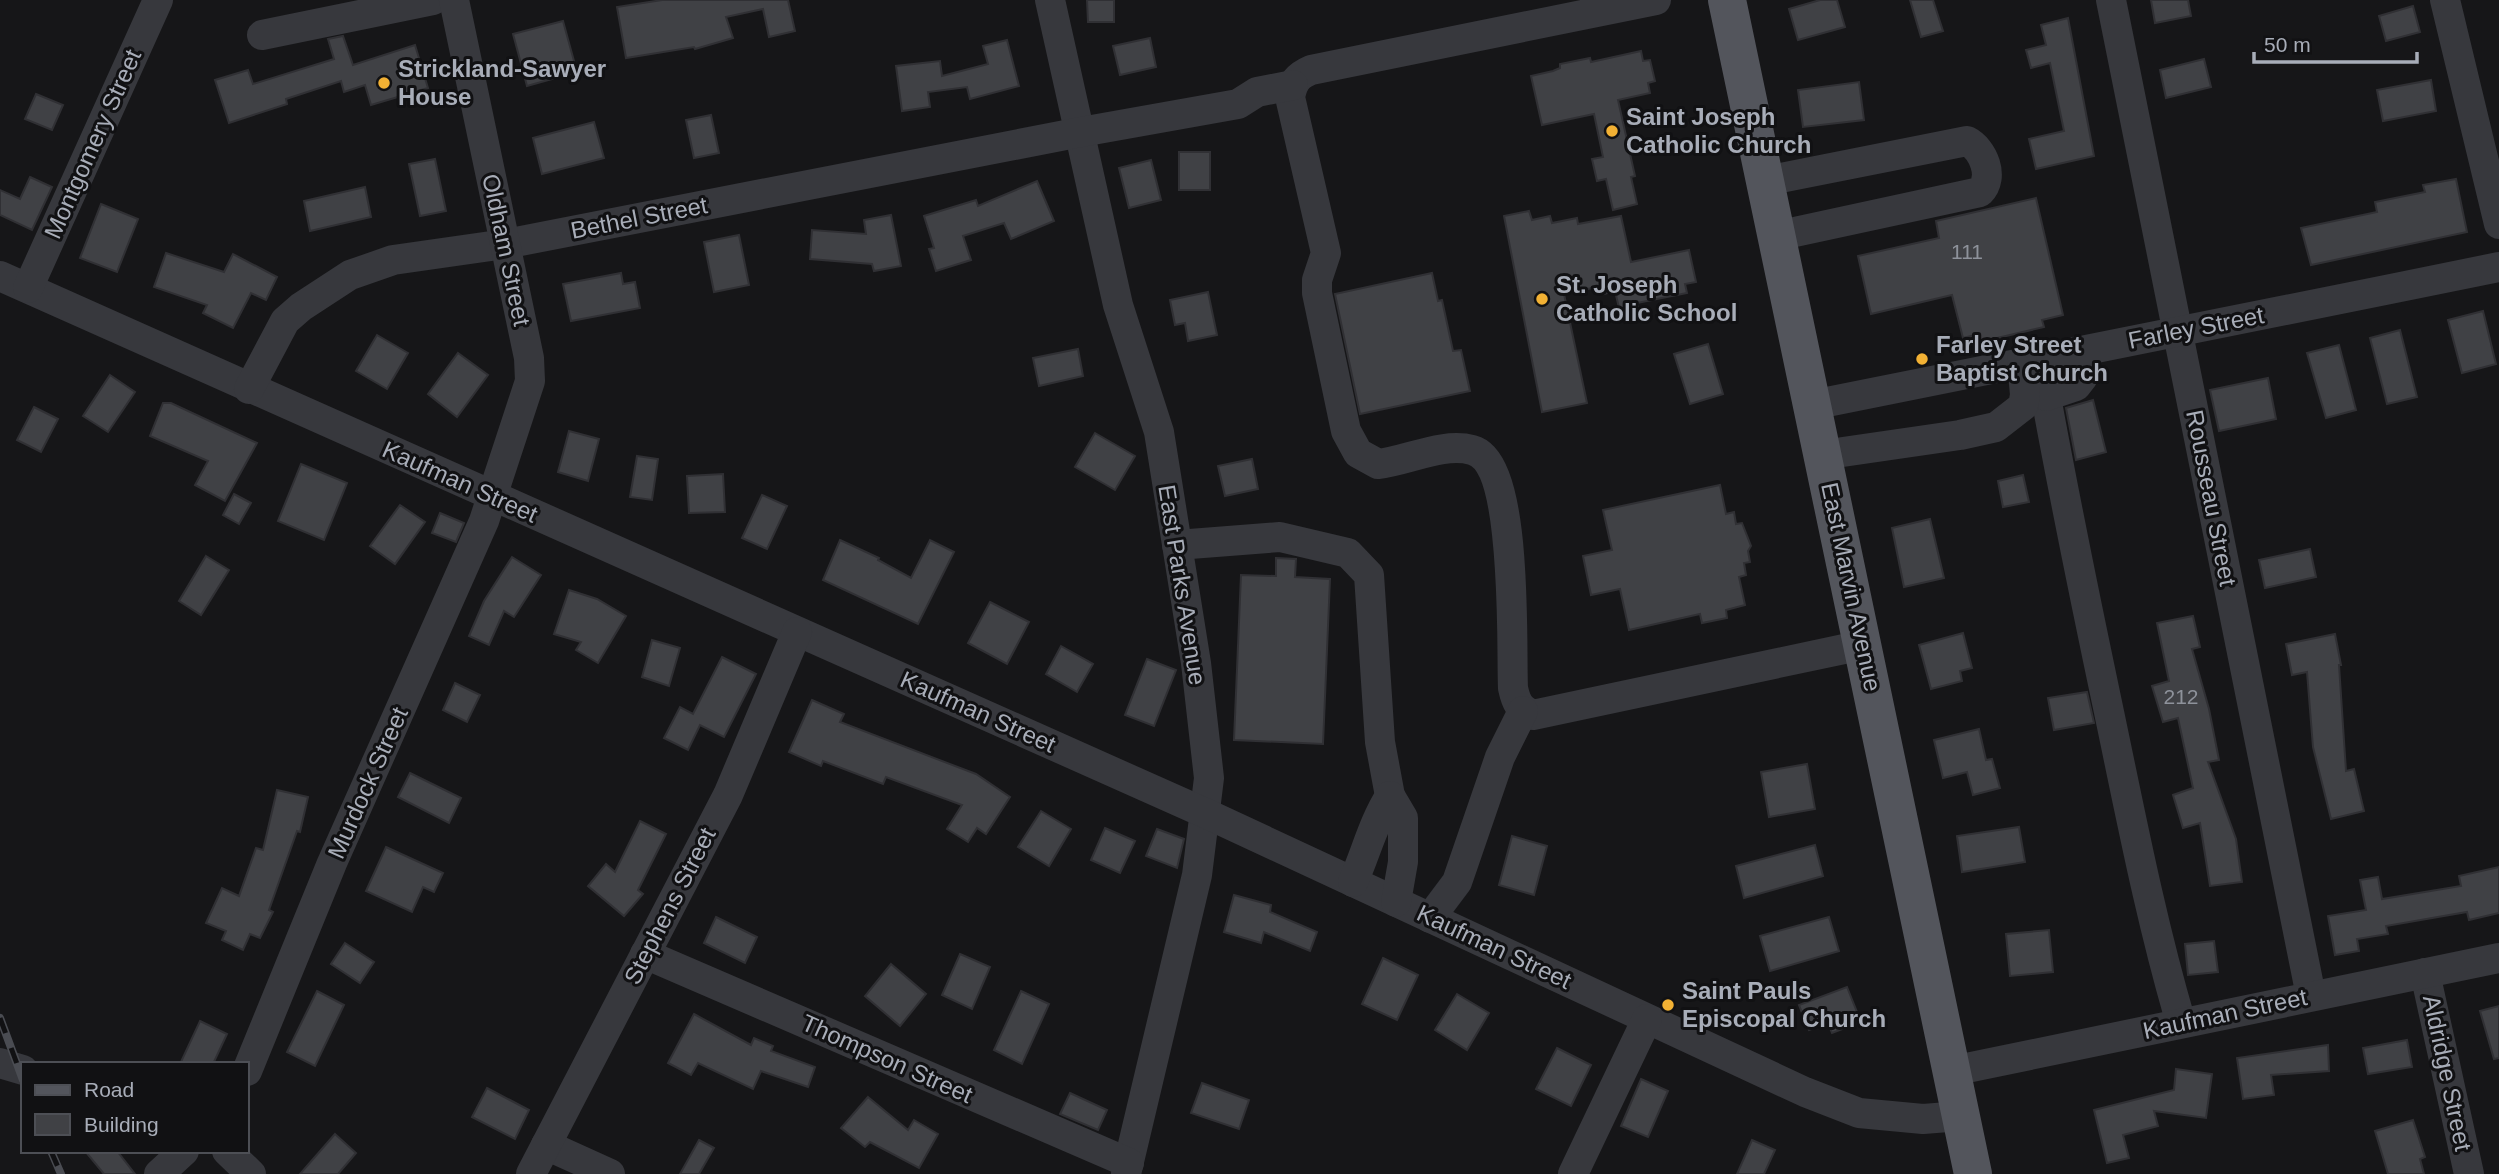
<svg xmlns="http://www.w3.org/2000/svg" width="2499" height="1174" font-family="Arial,sans-serif">
	<style>
		.building { fill: #404145; stroke: #303034; stroke-width: 2 }
		.lines { fill: none; stroke-linecap: round; stroke-linejoin: round }
		.minor { stroke: #37383d; stroke-width: 30 }
		.major { stroke: #53555c; stroke-width: 38 }
		.rail-casing { stroke: #4a4c52; stroke-width: 8 }
		.rail { stroke: #111113; stroke-width: 5; stroke-dasharray: 16; stroke-linecap: butt }
		.poi-dot { fill: #f2b134; stroke: #111113; stroke-width: 2.5 }
		.labels { text-anchor: middle; stroke-width: 6; stroke-linejoin: round; paint-order: stroke }
		.number-label { font-size: 21px; fill: #8e929b }
		.poi-label { font-size: 24px; font-weight: bold; fill: #a8adb8; stroke: #111113; text-anchor: start }
		.street-label { font-size: 24px; fill: #a8adb8; stroke: #111113 }
	</style>
	<rect width="100%" height="100%" fill="#161618"/>
	<g class="building">
		<path d="M662,0H788L795,31L769,37L763,9L726,17L733,38L695,49L694,47L626,58L617,7Z"/>
		<path d="M1087,0H1114V22H1088Z"/>
		<path d="M1820,0H1837L1845,27L1798,40L1789,9Z"/>
		<path d="M1910,0H1933L1943,31L1921,37Z"/>
		<path d="M2151,0H2188L2191,16L2155,23Z"/>
		<path d="M2413,6L2420,32L2386,41L2379,16Z"/>
		<path d="M2068,18L2094,156L2036,169L2029,139L2064,131L2050,63L2031,68L2026,50L2046,45L2041,25Z"/>
		<path d="M563,21L577,72L527,86L513,34Z"/>
		<path d="M343,36L353,65L415,45L428,88L371,105L365,85L344,92L341,81L286,99L287,104L229,123L215,80L248,70L253,84L334,59L328,39Z"/>
		<path d="M1150,38L1156,67L1120,75L1113,46Z"/>
		<path d="M1007,40L1019,86L970,99L967,87L928,92L930,107L902,111L896,66L940,61L942,76L988,64L983,46Z"/>
		<path d="M1641,51L1643,61L1650,60L1655,81L1648,83L1650,93L1618,100L1635,176L1631,177L1637,204L1613,210L1606,179L1597,181L1592,159L1603,157L1594,114L1542,125L1531,76L1553,71L1560,68V64L1590,58L1591,62Z"/>
		<path d="M2204,59L2211,87L2166,98L2160,70Z"/>
		<path d="M2431,80L2436,111L2383,121L2377,90Z"/>
		<path d="M1859,82L1864,120L1803,127L1798,90Z"/>
		<path d="M36,94L63,105L52,130L25,119Z"/>
		<path d="M711,115L719,153L694,158L686,120Z"/>
		<path d="M594,122L604,158L542,174L533,138Z"/>
		<rect x="1179" y="152" width="31" height="38"/>
		<path d="M435,159L446,211L420,216L409,164Z"/>
		<path d="M1151,160L1161,200L1129,208L1119,168Z"/>
		<path d="M30,177L52,187L32,230L0,215V190L20,199Z"/>
		<path d="M2456,179L2467,232L2311,265L2301,228L2377,212L2375,202L2425,192L2423,185Z"/>
		<path d="M1037,181L1054,221L1011,239L1004,223L963,236L971,260L936,271L929,249L934,248L924,216L976,200L978,206Z"/>
		<path d="M365,187L371,217L310,231L304,201Z"/>
		<path d="M2036,198L2063,315L2042,320L2044,327L1972,344L1971,336L1963,338L1952,295L1871,314L1858,256L1939,238L1936,221Z"/>
		<path d="M101,204L138,219L117,272L80,258Z"/>
		<path d="M1529,211L1532,220L1550,216L1552,223L1577,218L1578,224L1621,216L1631,262L1689,250L1696,282L1685,284L1687,293L1637,303L1639,309L1620,312L1615,291L1604,294L1602,286L1564,294L1587,403L1542,412L1504,216Z"/>
		<path d="M891,215L901,266L874,271L872,264L810,259L812,230L866,234L864,220Z"/>
		<path d="M739,235L749,285L714,292L704,242Z"/>
		<path d="M166,253L224,272L233,254L277,277L266,300L251,293L233,328L203,313L207,305L154,287Z"/>
		<path d="M621,273L623,284L635,282L640,308L571,321L563,284Z"/>
		<path d="M1432,273L1438,301L1442,300L1453,351L1461,350L1470,391L1360,414L1335,294Z"/>
		<path d="M1208,292L1217,335L1188,341L1185,323L1175,325L1170,300Z"/>
		<path d="M2483,311L2496,364L2462,373L2448,320Z"/>
		<path d="M2400,330L2417,397L2387,404L2370,338Z"/>
		<path d="M377,335L408,353L387,389L356,371Z"/>
		<path d="M1708,344L1723,394L1690,404L1674,354Z"/>
		<path d="M2339,345L2356,410L2326,418L2307,353Z"/>
		<path d="M1078,349L1083,376L1039,386L1033,358Z"/>
		<path d="M458,353L488,375L457,417L428,394Z"/>
		<path d="M110,375L135,392L108,432L83,416Z"/>
		<path d="M2268,378L2276,419L2219,431L2210,390Z"/>
		<path d="M2093,400L2106,452L2076,460L2066,408Z"/>
		<path d="M163,403H171L257,443L225,501L195,485L208,461L150,436Z"/>
		<path d="M34,407L58,419L41,452L17,440Z"/>
		<path d="M569,431L599,439L588,481L558,472Z"/>
		<path d="M1095,433L1135,456L1115,490L1075,467Z"/>
		<path d="M637,456L658,459L652,500L630,497Z"/>
		<path d="M1252,459L1258,489L1225,496L1218,466Z"/>
		<path d="M301,464L347,483L324,540L278,521Z"/>
		<path d="M723,474L725,512L689,513L687,476Z"/>
		<path d="M2023,475L2029,502L2003,507L1998,481Z"/>
		<path d="M1720,485L1726,514L1734,512L1736,524L1742,523L1751,546L1748,551L1750,562L1744,563L1746,575L1739,577L1745,605L1726,610L1727,618L1702,623L1700,614L1629,630L1620,589L1591,595L1583,556L1612,550L1603,510Z"/>
		<path d="M234,494L251,503L239,524L223,515Z"/>
		<path d="M762,495L787,506L767,549L742,538Z"/>
		<path d="M400,505L425,522L395,564L370,546Z"/>
		<path d="M440,513L464,523L456,542L432,533Z"/>
		<path d="M1930,519L1944,578L1904,587L1892,528Z"/>
		<path d="M840,540L879,558L878,560L911,578L930,540L954,552L918,624L823,580Z"/>
		<path d="M2310,549L2316,577L2265,588L2259,560Z"/>
		<path d="M206,556L229,570L201,615L179,601Z"/>
		<path d="M512,557L541,575L514,617L504,611L489,645L469,636L484,601Z"/>
		<path d="M1276,558L1296,559L1295,577L1330,579L1323,744L1234,740L1241,575L1276,576Z"/>
		<path d="M569,590L597,599L626,616L598,663L576,650L581,642L554,634Z"/>
		<path d="M990,602L1029,622L1007,664L968,643Z"/>
		<path d="M2193,616L2200,647L2192,649L2209,709L2219,760L2208,762L2236,839L2242,882L2210,886L2200,823L2183,828L2173,795L2193,788L2178,718L2163,722L2152,686L2169,681L2157,623Z"/>
		<path d="M1963,633L1972,668L1960,671L1962,681L1931,689L1919,645Z"/>
		<path d="M2335,634L2341,665H2339L2346,771L2354,769L2364,811L2331,819L2313,747L2307,672L2292,675L2286,644Z"/>
		<path d="M652,640L680,648L669,686L642,677Z"/>
		<path d="M1061,646L1093,664L1077,692L1046,674Z"/>
		<path d="M722,657L756,674L724,737L700,725L688,750L664,738L680,707L693,714Z"/>
		<path d="M1147,659L1176,670L1154,726L1125,715Z"/>
		<path d="M455,683L480,695L467,722L443,710Z"/>
		<path d="M2087,692L2094,723L2054,730L2048,698Z"/>
		<path d="M812,700L844,714L840,722L976,774L1010,797L986,834L977,828L968,842L947,829L962,805L886,777L883,784L823,761L821,766L789,752Z"/>
		<path d="M1979,729L1986,760L1992,759L2000,788L1973,795L1967,772L1943,778L1934,740Z"/>
		<path d="M1807,764L1815,809L1769,817L1761,772Z"/>
		<path d="M410,773L461,798L449,823L398,797Z"/>
		<path d="M277,790L308,797L300,832L297,831L269,910L273,912L260,938L250,934L243,950L222,940L226,931L206,923L222,888L239,896L256,848L263,850Z"/>
		<path d="M1041,811L1071,829L1049,866L1018,847Z"/>
		<path d="M640,821L666,834L638,890L643,894L624,916L588,886L606,864L615,872Z"/>
		<path d="M2019,827L2025,862L1962,872L1957,836Z"/>
		<path d="M1105,828L1135,841L1120,873L1091,860Z"/>
		<path d="M1157,829L1184,839L1177,868L1146,856Z"/>
		<path d="M1512,836L1547,846L1534,895L1499,885Z"/>
		<path d="M1815,845L1823,876L1744,898L1736,866Z"/>
		<path d="M386,847L443,873L434,892L423,887L412,912L366,891Z"/>
		<path d="M2499,867V913L2469,920L2467,912L2386,926L2388,934L2357,939L2359,951L2335,955L2328,916L2366,910L2360,880L2378,877L2382,899L2461,886L2459,876Z"/>
		<path d="M1234,895L1271,905L1270,912L1317,932L1310,951L1264,932L1261,943L1224,932Z"/>
		<path d="M716,917L757,937L745,963L704,943Z"/>
		<path d="M1829,917L1839,951L1770,971L1760,936Z"/>
		<path d="M2049,930L2053,972L2010,976L2006,934Z"/>
		<path d="M2214,941L2218,972L2188,975L2185,944Z"/>
		<path d="M345,943L374,962L360,983L331,964Z"/>
		<path d="M960,954L990,967L972,1009L942,995Z"/>
		<path d="M1383,958L1418,975L1397,1020L1362,1004Z"/>
		<path d="M891,964L926,994L900,1026L865,996Z"/>
		<path d="M1847,987L1861,1022L1832,1033L1828,1023L1809,1030L1799,1005Z"/>
		<path d="M317,991L344,1005L315,1066L287,1052Z"/>
		<path d="M1021,991L1049,1004L1022,1064L994,1050Z"/>
		<path d="M1457,994L1489,1013L1467,1050L1435,1030Z"/>
		<path d="M2499,1006V1058L2494,1059L2480,1011Z"/>
		<path d="M694,1014L751,1045L754,1038L773,1046L771,1051L815,1067L808,1087L761,1071L753,1089L698,1063L691,1075L668,1063Z"/>
		<path d="M200,1021L227,1034L213,1064H180Z"/>
		<path d="M2407,1040L2412,1067L2368,1074L2363,1048Z"/>
		<path d="M2328,1045L2329,1071L2271,1075L2274,1095L2243,1099L2237,1058Z"/>
		<path d="M1557,1048L1591,1065L1571,1106L1536,1089Z"/>
		<path d="M2176,1069L2212,1074L2206,1118L2154,1111L2158,1126L2123,1135L2129,1158L2107,1163L2094,1110L2174,1090Z"/>
		<path d="M1641,1079L1668,1091L1648,1137L1621,1126Z"/>
		<path d="M1202,1083L1249,1100L1239,1129L1191,1113Z"/>
		<path d="M487,1088L529,1110L515,1139L472,1117Z"/>
		<path d="M1070,1093L1107,1110L1098,1130L1060,1114Z"/>
		<path d="M868,1097L908,1130L914,1120L938,1134L919,1168L870,1142L865,1147L841,1128Z"/>
		<path d="M2413,1120L2425,1157L2420,1159L2424,1174H2388L2375,1131Z"/>
		<path d="M335,1134L356,1153L338,1174H300Z"/>
		<path d="M699,1140L714,1148L699,1174H680Z"/>
		<path d="M1752,1140L1775,1150L1764,1174H1737Z"/>
		<path d="M85,1151H117L135,1174H104Z"/>
	</g>
	<g class="lines">
		<g class="minor">
			<path d="M1050,0L1118,305L1159,432L1196,663L1209,778L1197,875L1126,1174"/>
			<path d="M1656,0L1311,70C1297,76 1293,82 1290,97L1326,253L1317,280V293L1346,431L1358,453L1378,464C1407,461 1443,442 1472,450C1519,462 1511,645 1513,688C1516,702 1519,709 1533,715L1863,645"/>
			<path d="M2111,0L2311,996"/>
			<path d="M2445,0L2499,224"/>
			<path d="M262,35L433,0"/>
			<path d="M1765,181L1967,141C1983,149 1995,177 1980,192L1776,236"/>
			<path d="M0,276L1205,813L1805,1092L1859,1113L1923,1119L1961,1116"/>
			<path d="M28,288L158,0"/>
			<path d="M2039,358C2060,477 2084,594 2109,712C2131,817 2151,921 2181,1023"/>
			<path d="M249,389L285,321L301,307L350,275L393,260L505,244L1081,132L1238,104L1257,92L1293,85"/>
			<path d="M2046,396L2076,386L2083,377L2078,351"/>
			<path d="M1812,405C2040,357 2270,314 2499,267"/>
			<path d="M1822,455L1960,435L1996,427L2023,406L2025,395L2022,361"/>
			<path d="M1177,545L1280,537L1348,553L1369,575L1380,742L1390,796"/>
			<path d="M1353,882C1366,853 1373,823 1390,796L1403,818V862L1396,902"/>
			<path d="M1430,918L1457,882L1500,757L1523,711"/>
			<path d="M645,954L1129,1163"/>
			<path d="M2425,973L2469,1174"/>
			<path d="M0,1063L23,1070"/>
			<path d="M247,1071L332,863L484,521L530,381L529,358L454,0"/>
			<path d="M1952,1071L2499,958"/>
			<path d="M546,1145L610,1174"/>
			<path d="M227,1151L251,1174"/>
			<path d="M159,1174L184,1151"/>
			<path d="M531,1174L728,795L797,632"/>
			<path d="M1573,1174L1647,1019"/>
		</g>
		<path class="major" d="M1727,0L1973,1174"/>
		<g class="rail-casing">
			<g id="rail">
				<path d="M0,1018L23,1080"/>
				<path d="M51,1151L61,1174"/>
			</g>
		</g>
		<use href="#rail" class="rail"/>
	</g>
	<g class="poi-dot">
		<circle cx="384" cy="83" r="7"/>
		<circle cx="1612" cy="131" r="7"/>
		<circle cx="1542" cy="299" r="7"/>
		<circle cx="1922" cy="359" r="7"/>
		<circle cx="1668" cy="1005" r="7"/>
	</g>
	<g class="labels">
		<g class="number-label">
			<text x="1967" y="259">111</text>
			<text x="2181" y="704">212</text>
		</g>
		<g class="poi-label">
			<text x="398" y="77">Strickland-Sawyer<tspan x="398" dy="28">House</tspan></text>
			<text x="1626" y="125">Saint Joseph<tspan x="1626" dy="28">Catholic Church</tspan></text>
			<text x="1556" y="293">St. Joseph<tspan x="1556" dy="28">Catholic School</tspan></text>
			<text x="1936" y="353">Farley Street<tspan x="1936" dy="28">Baptist Church</tspan></text>
			<text x="1682" y="999">Saint Pauls<tspan x="1682" dy="28">Episcopal Church</tspan></text>
		</g>
		<g class="street-label">
			<text transform="translate(93 144) rotate(-66)" y="8">Montgomery Street</text>
			<text transform="translate(639 218) rotate(-11)" y="8">Bethel Street</text>
			<text transform="translate(506 250) rotate(78)" y="8">Oldham Street</text>
			<text transform="translate(2196 328) rotate(-11)" y="8">Farley Street</text>
			<text transform="translate(460 482) rotate(24)" y="8">Kaufman Street</text>
			<text transform="translate(2211 498) rotate(79)" y="8">Rousseau Street</text>
			<text transform="translate(1182 585) rotate(81)" y="8">East Parks Avenue</text>
			<text transform="translate(1851 587) rotate(78)" y="8">East Marvin Avenue</text>
			<text transform="translate(978 712) rotate(24)" y="8">Kaufman Street</text>
			<text transform="translate(368 783) rotate(-66)" y="8">Murdock Street</text>
			<text transform="translate(670 906) rotate(-63)" y="8">Stephens Street</text>
			<text transform="translate(1494 947) rotate(25)" y="8">Kaufman Street</text>
			<text transform="translate(2225 1014) rotate(-12)" y="8">Kaufman Street</text>
			<text transform="translate(887 1059) rotate(24)" y="8">Thompson Street</text>
			<text transform="translate(2447 1073) rotate(78)" y="8">Aldridge Street</text>
		</g>
	</g>
	<rect x="21" y="1062" width="228" height="91" fill="#111113" stroke="#4d4f55" stroke-width="2"/>
	<rect x="35" y="1085" width="35" height="10" fill="#53555c" stroke="#4d4f55" stroke-width="2"/>
	<text x="84" y="1097" font-size="21" fill="#a8adb8">Road</text>
	<rect x="35" y="1114" width="35" height="21" fill="#404145" stroke="#4d4f55" stroke-width="2"/>
	<text x="84" y="1132" font-size="21" fill="#a8adb8">Building</text>
	<path d="M2254 52v10h163v-10" fill="none" stroke="#a8adb8" stroke-width="3.5"/>
	<text x="2264" y="52" font-size="21" fill="#a8adb8" stroke="#111113" stroke-width="5" paint-order="stroke">50 m</text>
</svg>
